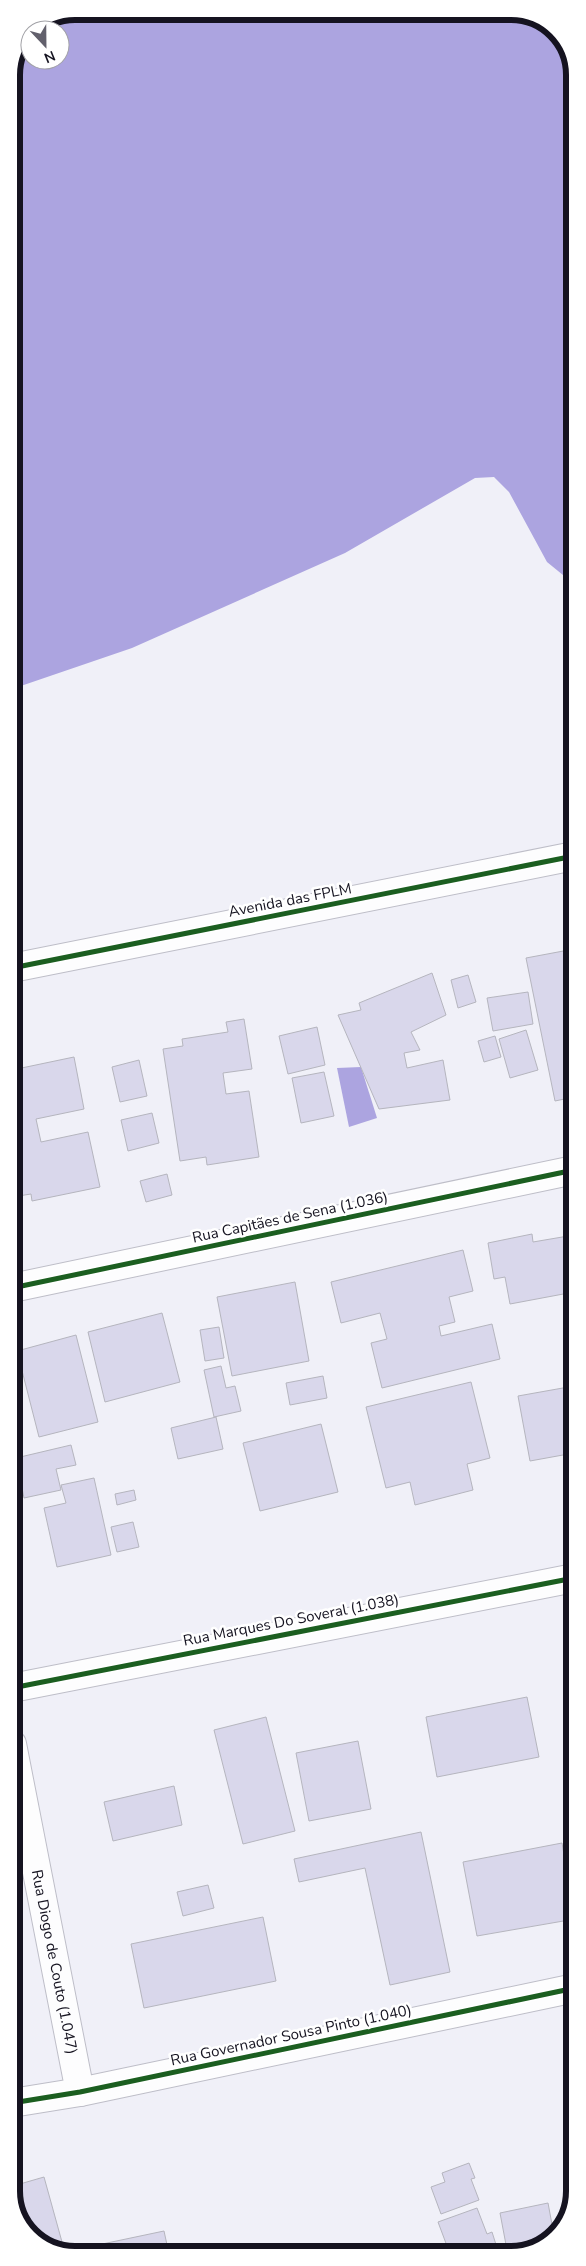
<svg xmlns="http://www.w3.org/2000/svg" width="586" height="2266" font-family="'Nunito Sans',sans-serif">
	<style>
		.water { fill: #aca4e0; fill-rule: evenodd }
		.building { fill: #d9d7eb; stroke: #b5b5be }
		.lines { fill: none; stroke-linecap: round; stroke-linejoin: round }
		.minor-casing { stroke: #bebec8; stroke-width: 30 }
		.minor { stroke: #fdfdfe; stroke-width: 28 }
		.cycleway-casing { stroke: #fff; stroke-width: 8 }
		.cycleway { stroke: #1b5e20; stroke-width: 5 }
		.labels { text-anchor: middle; stroke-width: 5; stroke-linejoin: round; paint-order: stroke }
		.street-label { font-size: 15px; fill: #151320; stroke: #fff }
		.rim { fill: none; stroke: #151320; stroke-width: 6 }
	</style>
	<rect width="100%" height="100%" fill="#f0f0f8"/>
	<g class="water">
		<path d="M75,11L519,12L553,27L573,62L574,584L547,562L509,492L494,477L475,478L345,553L132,648L12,689L11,74L30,30ZM30,30H60V60H30Z"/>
		<path d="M361,1067L377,1118L349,1127L337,1068Z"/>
	</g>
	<g class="building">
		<path d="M574,949V1097L555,1101L526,958Z"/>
		<path d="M432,973L446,1015L411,1032L420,1050L404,1053L407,1068L443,1060L450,1100L379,1109L338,1015L361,1010L359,1003Z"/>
		<path d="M468,975L476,1002L458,1008L451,980Z"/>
		<path d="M528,992L533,1024L493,1031L487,998Z"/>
		<path d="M244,1019L252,1069L223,1073L226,1094L249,1091L259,1157L207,1165L206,1157L180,1161L163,1049L183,1046L182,1039L228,1032L226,1022Z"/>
		<path d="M317,1027L325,1065L288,1074L279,1036Z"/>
		<path d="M526,1030L538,1070L510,1078L499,1039Z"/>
		<path d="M495,1036L501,1057L484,1062L478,1041Z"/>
		<path d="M74,1057L84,1109L36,1119L41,1142L88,1132L100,1187L32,1201L31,1194L12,1197V1070Z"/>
		<path d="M139,1060L147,1096L120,1102L112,1067Z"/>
		<path d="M324,1072L334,1116L301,1123L292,1078Z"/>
		<path d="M152,1113L159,1143L128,1151L121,1120Z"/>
		<path d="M167,1174L172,1195L146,1202L140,1181Z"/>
		<path d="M532,1234L533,1242L574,1235V1292L510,1304L505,1277L494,1279L488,1243Z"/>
		<path d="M463,1250L473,1291L449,1297L455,1322L439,1326L441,1336L492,1324L500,1359L382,1388L371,1343L387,1339L380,1313L341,1323L331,1282Z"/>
		<path d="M295,1282L309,1361L232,1376L217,1297Z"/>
		<path d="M162,1313L180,1382L105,1402L88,1332Z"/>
		<path d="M219,1327L224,1358L205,1361L200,1330Z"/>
		<path d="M76,1335L98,1422L39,1437L17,1351Z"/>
		<path d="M221,1366L226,1388L235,1386L241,1411L214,1417L204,1370Z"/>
		<path d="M323,1376L327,1398L290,1405L286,1383Z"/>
		<path d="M471,1382L490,1458L467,1464L473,1490L415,1505L410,1482L386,1488L366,1407Z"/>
		<path d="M574,1386V1453L530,1461L518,1396Z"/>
		<path d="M216,1417L223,1449L178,1459L171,1428Z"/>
		<path d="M321,1424L338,1492L260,1511L243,1443Z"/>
		<path d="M71,1445L76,1465L56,1469L61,1490L24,1498L16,1458Z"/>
		<path d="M94,1478L111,1555L57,1567L44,1508L66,1503L61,1485Z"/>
		<path d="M134,1490L136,1500L117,1505L115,1494Z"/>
		<path d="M133,1522L139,1547L117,1552L111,1527Z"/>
		<path d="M527,1697L539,1757L437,1777L426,1717Z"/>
		<path d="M266,1717L295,1831L243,1844L214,1730Z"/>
		<path d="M358,1741L371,1809L309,1821L296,1753Z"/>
		<path d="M174,1786L182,1825L113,1841L104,1802Z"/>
		<path d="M421,1832L450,1972L390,1985L365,1868L299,1882L294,1859Z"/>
		<path d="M562,1843L575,1919L477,1936L463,1862Z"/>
		<path d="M208,1885L214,1908L183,1916L177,1892Z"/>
		<path d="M263,1917L276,1981L144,2008L131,1944Z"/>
		<path d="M469,2163L475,2178L471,2179L479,2200L441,2214L431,2187L445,2182L442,2173Z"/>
		<path d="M44,2177L62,2242L49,2246L33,2239L13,2204V2186Z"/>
		<path d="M548,2203L554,2235L541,2243L507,2250L500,2213Z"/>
		<path d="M477,2208L487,2234L492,2232L499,2254H450L438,2222Z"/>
		<path d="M164,2231L169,2254L90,2255L88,2247Z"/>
		<path d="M263,2247L264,2254H248L247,2251Z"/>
	</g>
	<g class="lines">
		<g class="minor-casing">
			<g id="minor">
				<path d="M12,968L574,856"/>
				<path d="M12,1288L574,1170"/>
				<path d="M12,1688L574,1578"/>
				<path id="s1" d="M12,1744L80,2092"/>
				<path d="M12,2103L80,2092L575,1988"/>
			</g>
		</g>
		<use href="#minor" class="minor"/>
		<g class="cycleway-casing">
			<g id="cycleway">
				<path d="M12,968L574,856"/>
				<path d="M12,1288L574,1170"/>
				<path d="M12,1688L574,1578"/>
				<path d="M12,2103L80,2092L575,1988"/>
			</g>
		</g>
		<use href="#cycleway" class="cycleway"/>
	</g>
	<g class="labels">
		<g class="street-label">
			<text transform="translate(290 900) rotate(-11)" y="5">Avenida das FPLM</text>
			<text transform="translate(290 1217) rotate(-12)" y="5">Rua Capitães de Sena (1.036)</text>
			<text transform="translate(291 1620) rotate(-11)" y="5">Rua Marques Do Soveral (1.038)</text>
			<text dy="5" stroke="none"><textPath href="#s1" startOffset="222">Rua Diogo de Couto (1.047)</textPath></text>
			<text transform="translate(291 2035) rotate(-12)" y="5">Rua Governador Sousa Pinto (1.040)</text>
		</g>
	</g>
	<path d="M0 0H586V2266H0ZM75 20H511A55 55 0 0 1 566 75V2191A55 55 0 0 1 511 2246H75A55 55 0 0 1 20 2191V75A55 55 0 0 1 75 20Z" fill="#fff" fill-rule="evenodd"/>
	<path class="rim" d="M75 20H511A55 55 0 0 1 566 75V2191A55 55 0 0 1 511 2246H75A55 55 0 0 1 20 2191V75A55 55 0 0 1 75 20Z"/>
	<g transform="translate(45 45) rotate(158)"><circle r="24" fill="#ffffff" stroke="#a1a1a6"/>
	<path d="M0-4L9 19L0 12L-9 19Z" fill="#62606c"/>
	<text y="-8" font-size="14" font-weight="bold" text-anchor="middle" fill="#151320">N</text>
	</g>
</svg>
